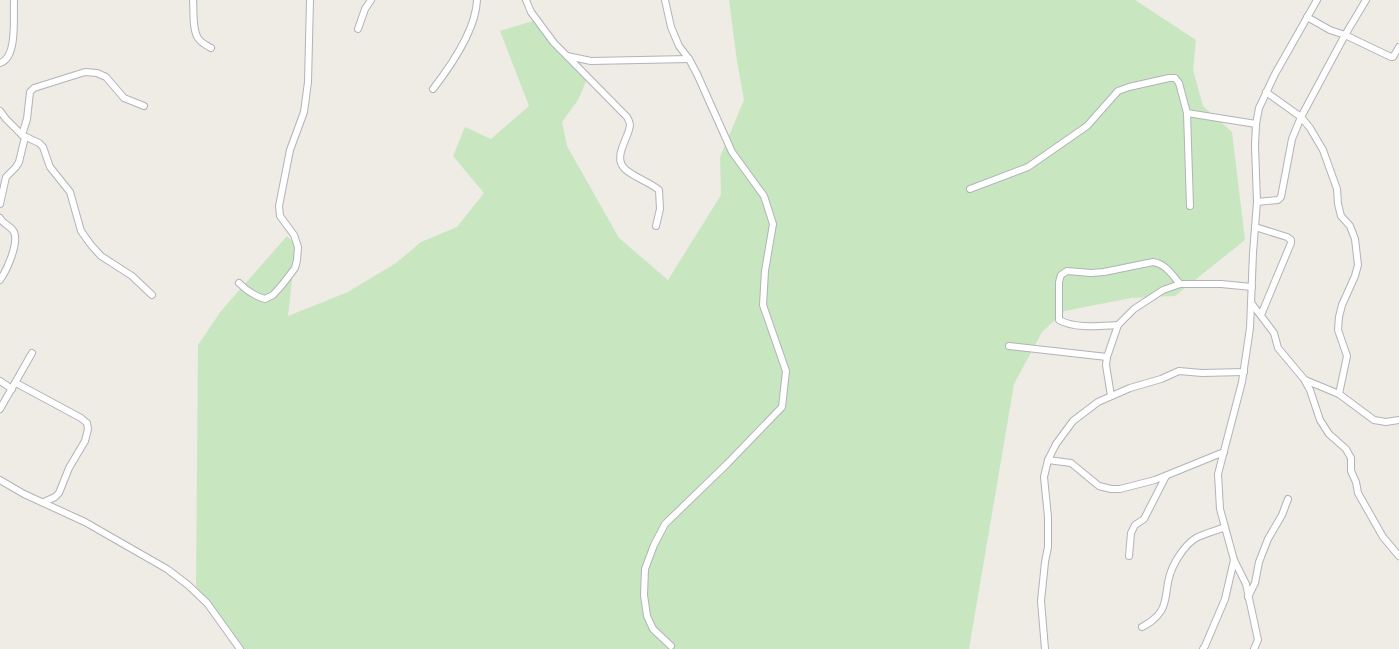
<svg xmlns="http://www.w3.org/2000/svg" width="1399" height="649" font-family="Quicksand,sans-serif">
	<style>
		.green { fill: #c8e7c1 }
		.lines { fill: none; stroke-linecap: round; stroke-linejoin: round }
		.street-casing { stroke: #b0b4b8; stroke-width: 8 }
		.street { stroke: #fff; stroke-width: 6 }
	</style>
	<rect width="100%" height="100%" fill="#efebe5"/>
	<path class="green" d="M729,0H1135L1196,40L1193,70L1203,106L1232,132L1245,240L1175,296L1131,298L1065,311L1042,332L1014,384L969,649H241L196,586L198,345L221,311L287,236L296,245L288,316L348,292L396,263L421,242L457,227L484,193L453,156L465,127L491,139L529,106L500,31L536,20L588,77L578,100L562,122L567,146L619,238L668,280L721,195L720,157L744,100L737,61Z"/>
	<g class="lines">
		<g class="street-casing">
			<g id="street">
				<path d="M193,0C194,11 192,29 198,38C201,43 206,45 211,48"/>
				<path d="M526,0L531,12L554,43L567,56L591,61L689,59"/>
				<path d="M665,0L671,27L679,46L689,59L697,74L732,152L764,196L773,224L765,271L763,305L786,371L782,407L727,464L665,524L654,545L645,569L644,595L647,616L653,629L671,646"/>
				<path d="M1307,17L1330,30L1345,35L1391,57H1393L1399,47"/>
				<path d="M358,29L365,9L371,0"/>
				<path d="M567,56L627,117C628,119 630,122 630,125C629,138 612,157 625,169C635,178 648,181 659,190L660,209L656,226"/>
				<path d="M0,63C18,58 13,16 14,0"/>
				<path d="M433,89C450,67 476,29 477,0"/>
				<path d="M1266,92L1301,117L1310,128L1323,150L1337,189L1338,204L1341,216L1350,226L1355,239L1358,265L1355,276L1342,305L1339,317L1338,330L1347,356L1339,394"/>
				<path d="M0,111L6,119L22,135L39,143L43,147L50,167L70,192L81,231L91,245L101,256L132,276L152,295"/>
				<path d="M1187,113L1256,124"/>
				<path d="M22,135L27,119L30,92L34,88L85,72L97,73L106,77L124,98L144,106"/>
				<path d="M970,189L1028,167L1087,126L1118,91L1129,87L1169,78H1175L1179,83L1187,113L1190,206"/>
				<path d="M1257,202L1278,200L1281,197L1292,139L1301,117L1345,35L1366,0"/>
				<path d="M0,204L6,177L16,167L19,162L25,137"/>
				<path d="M0,218C3,224 11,226 14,232C19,243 7,270 0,280"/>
				<path d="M1255,227L1287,237L1291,240V243L1261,315"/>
				<path d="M239,283C247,291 254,296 265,299L273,295L282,285L295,268L297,260L298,247L294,235L280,216L279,206L290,150L304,112L308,82L310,0"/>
				<path d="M1252,304L1274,333L1278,348L1304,379L1310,390L1320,420L1329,434L1346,449L1351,458V471L1356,482L1358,493L1383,537L1399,556"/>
				<path d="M1118,325C1099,326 1076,329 1059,320V282L1061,275L1067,271L1091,273L1104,272L1153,262C1166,264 1172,275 1180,284"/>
				<path d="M1009,346L1107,357"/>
				<path d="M1305,380L1339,394L1374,420L1386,422L1399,420"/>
				<path d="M0,381L12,389"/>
				<path d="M16,383L81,418L87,423L88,429L85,441L69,468L59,493L55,497L44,502"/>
				<path d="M1111,396L1106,365L1107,357L1118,325L1134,309L1163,290L1180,284H1221L1252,287"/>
				<path d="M0,409L32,353"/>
				<path d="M1048,460L1071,463L1099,486L1111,489H1120L1155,480L1224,452"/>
				<path d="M0,480L24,494L85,522L167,569L188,585L207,603L240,649"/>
				<path d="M1129,556L1131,533L1135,525L1144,519L1166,476"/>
				<path d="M1248,597L1255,583L1259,562L1268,539L1282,515L1288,499"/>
				<path d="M1142,627C1149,623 1156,619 1161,611C1167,602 1166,589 1169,578C1172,565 1184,545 1196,538C1205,533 1216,531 1225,527"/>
				<path d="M1045,649L1041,601L1045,562L1048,547V517L1044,477L1048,460L1056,444L1073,421L1098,402L1130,388L1161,379L1179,371L1202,373L1244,372"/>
				<path d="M1203,649L1205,646L1225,599L1234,560"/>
				<path d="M1254,649L1258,640L1246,584L1234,560L1220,509L1218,474L1242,382L1250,328L1253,253L1257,202L1255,146L1256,124L1259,108L1275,74L1317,0"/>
			</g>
		</g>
		<use href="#street" class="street"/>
	</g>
</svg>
